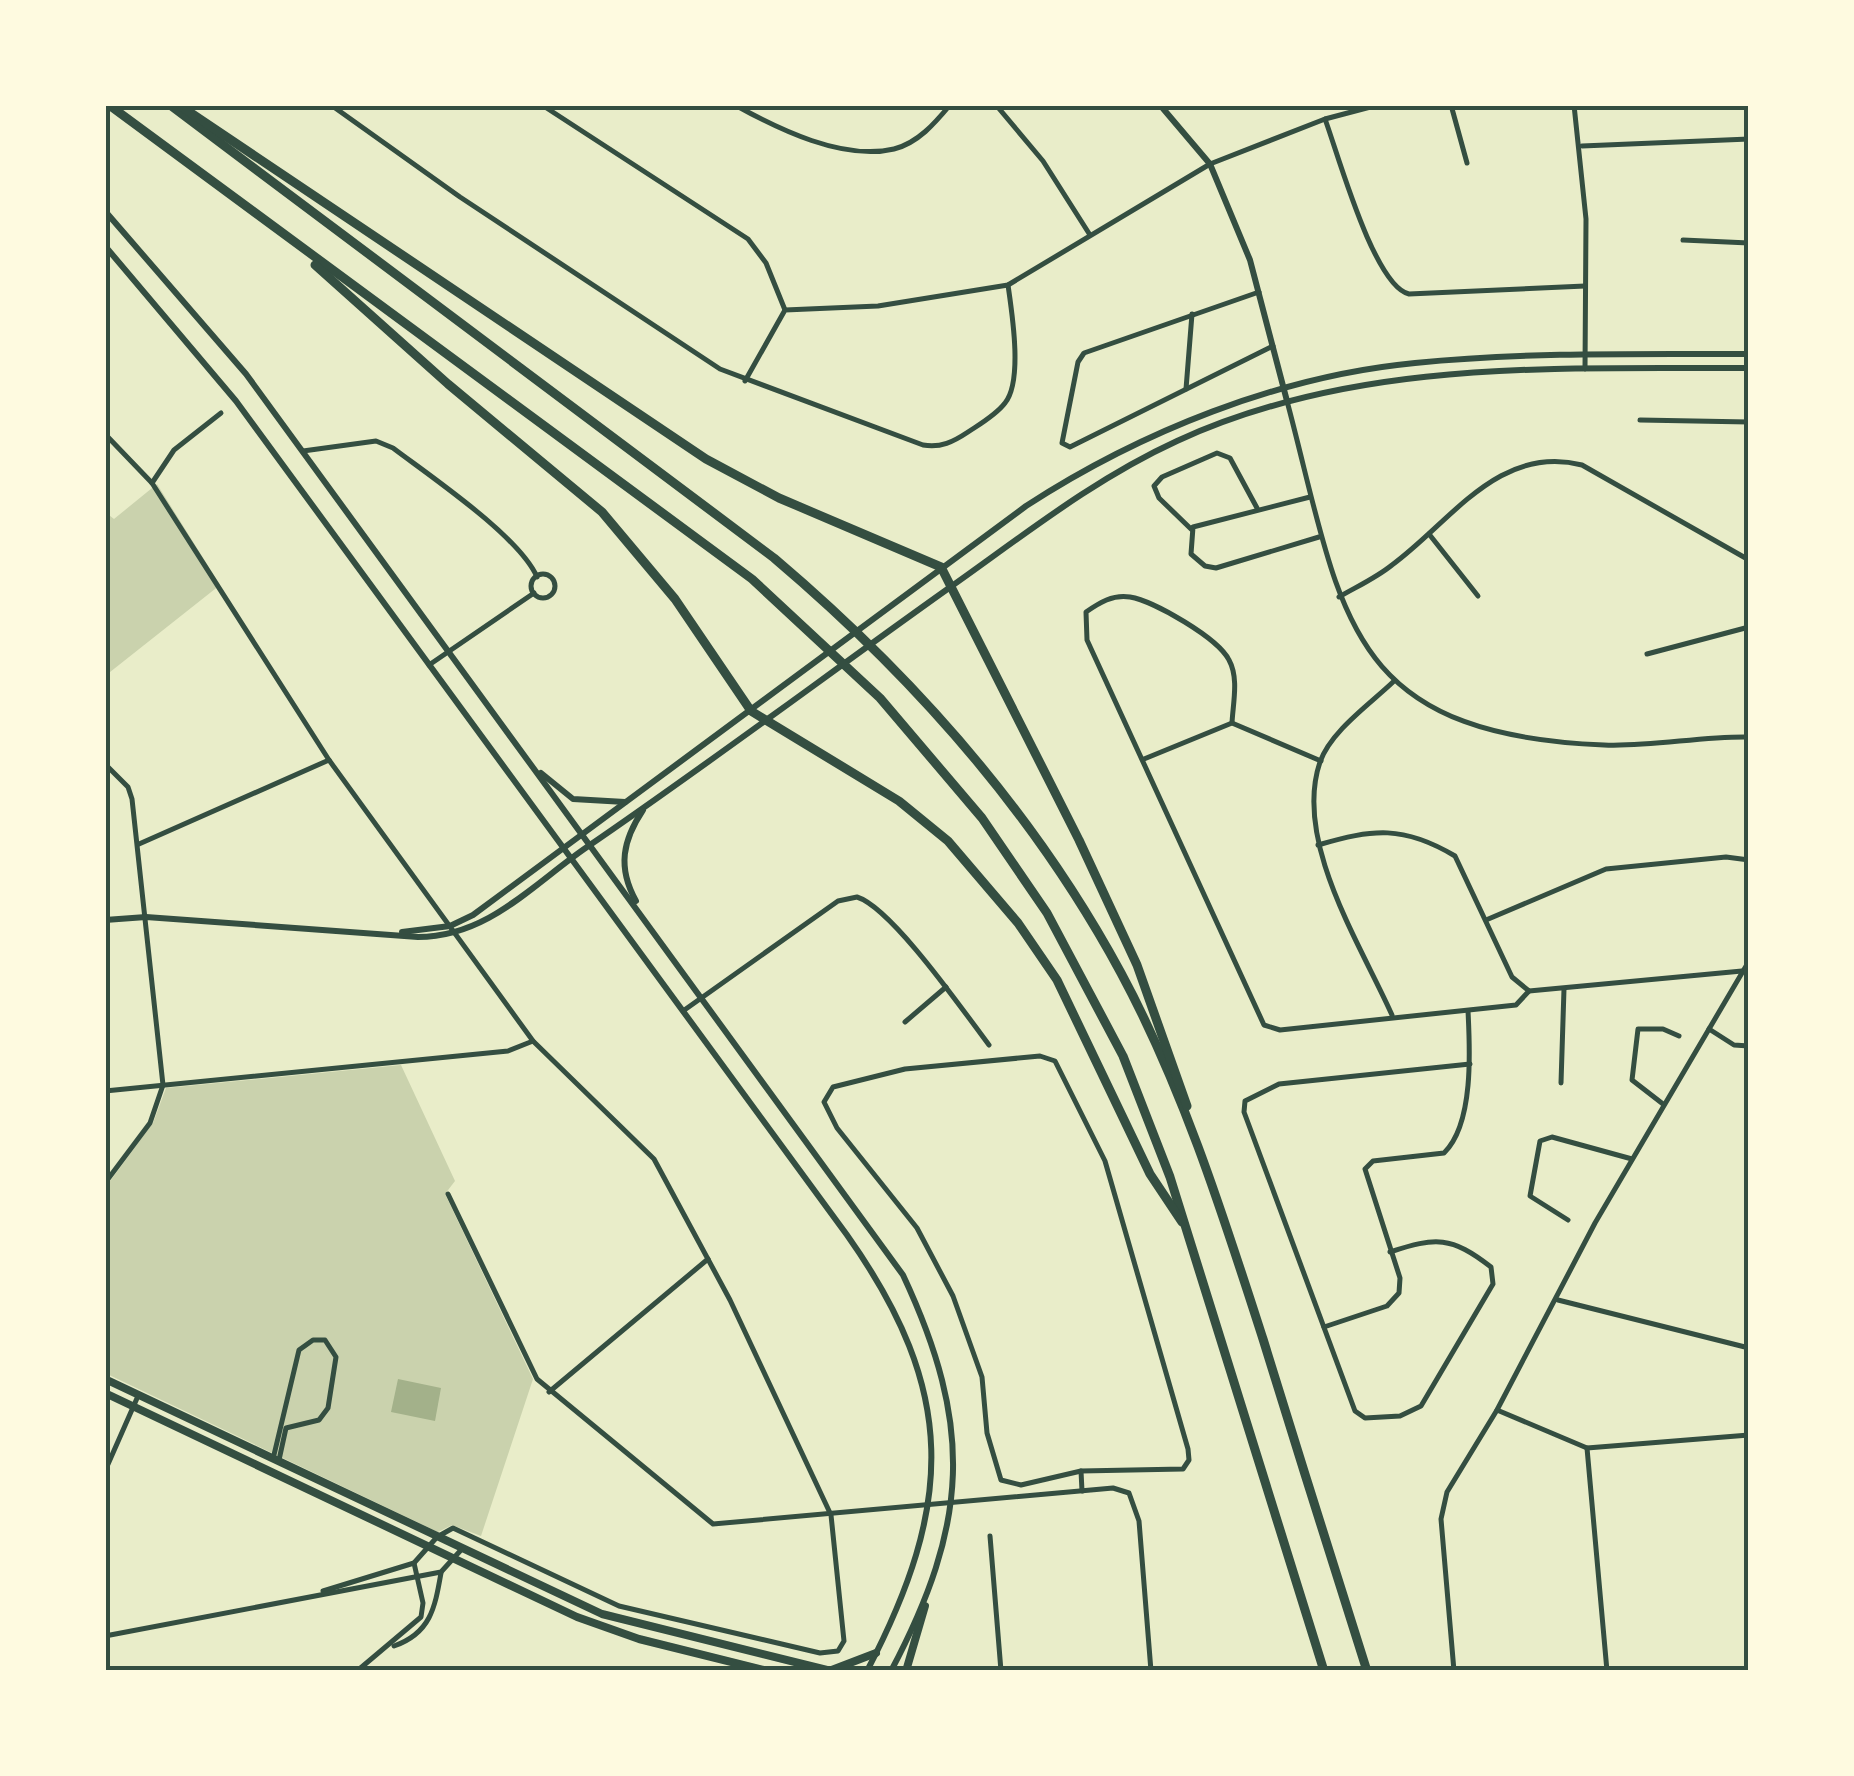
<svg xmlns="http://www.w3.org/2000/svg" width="1854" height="1776" font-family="'Noto Sans',sans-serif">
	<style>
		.green { fill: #cad2ad }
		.water { fill: #a3b18a }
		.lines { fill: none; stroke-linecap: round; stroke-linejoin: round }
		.minor { stroke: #344e41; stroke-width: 5 }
		.tertiary { stroke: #344e41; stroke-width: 6 }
		.secondary { stroke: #344e41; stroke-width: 6 }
		.primary { stroke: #344e41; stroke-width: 8 }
		.motorway { stroke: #344e41; stroke-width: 9 }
		.neatline { fill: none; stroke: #344e41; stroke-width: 4 }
	</style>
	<rect width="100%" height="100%" fill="#e9edc9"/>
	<g class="green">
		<path d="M157,484L220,585L105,676V512L114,519Z"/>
		<path d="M401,1065L455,1181L445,1194L533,1379L481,1536L452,1525L438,1532L105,1373V1188L153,1123L166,1088Z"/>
	</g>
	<path class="water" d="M398,1379L441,1388L435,1421L391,1412Z"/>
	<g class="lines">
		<g class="minor">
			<path d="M331,105L460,197L720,369L923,445C941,448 953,442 968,432C980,424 996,415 1005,403C1023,381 1012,313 1008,285"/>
			<path d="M542,105L748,239L766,263L785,310"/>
			<path d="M735,105C778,129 843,161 894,149C918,143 935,123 950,105"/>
			<path d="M996,105L1043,161L1090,235"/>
			<path d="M1451,105L1467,163"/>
			<path d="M1574,105L1586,219L1585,369"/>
			<path d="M1325,119C1338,154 1374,286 1409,294L1585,286"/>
			<path d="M1582,146L1749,139"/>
			<path d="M1683,240L1749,243"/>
			<path d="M1259,292L1084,353L1078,362L1062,443L1070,447L1273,346"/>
			<path d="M745,381L785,310L878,306L1008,285L1210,164L1325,119L1378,105"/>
			<path d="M1186,389L1192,314"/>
			<path d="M1287,401C1343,612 1341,734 1604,745C1652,747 1701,736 1749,737"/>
			<path d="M1640,420L1749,422"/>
			<path d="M105,434L152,483L329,760L533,1041L654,1159L730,1300L831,1515L844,1641L838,1651L820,1653L619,1606L453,1528L437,1537L414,1563L323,1591"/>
			<path d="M303,451L376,441L393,448C430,476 519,536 537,577"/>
			<path d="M152,483L174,450L221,413"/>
			<path d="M1310,497L1193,527L1191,554L1205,566L1216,568L1319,537"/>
			<path d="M1191,529L1159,498L1154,486L1162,477L1217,453L1230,458L1257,508"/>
			<path d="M1429,534L1478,596"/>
			<circle cx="543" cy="586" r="12"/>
			<path d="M1339,597C1356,587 1376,578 1392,565C1451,522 1498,444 1582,465L1749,560"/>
			<path d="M1647,654L1749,627"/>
			<path d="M429,665L534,593"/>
			<path d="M1232,723C1233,703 1239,678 1229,660C1218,638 1154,601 1130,597C1113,594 1099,603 1086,612L1087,640L1264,1025L1280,1030L1516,1005L1529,991"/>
			<path d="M1144,759L1232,723L1321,761"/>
			<path d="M105,764L128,787L132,799L163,1085L150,1123L105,1183"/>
			<path d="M139,844L329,760"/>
			<path d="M1318,845C1373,829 1403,825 1455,856L1512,977L1529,991L1742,971"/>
			<path d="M1486,920L1606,869L1726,857L1749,860"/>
			<path d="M683,1011L838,901L857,897C892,908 964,1012 989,1045"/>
			<path d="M1392,1015C1361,945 1293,841 1320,762C1331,731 1370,704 1393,682"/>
			<path d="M905,1022L946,987"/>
			<path d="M1709,1029L1734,1045L1749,1046"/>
			<path d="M1040,1056L1055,1061L1105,1161L1188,1449L1189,1460L1183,1469L1081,1471L1021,1485L1001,1480L987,1433L982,1377L953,1296L917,1228L837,1128L824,1102L833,1087L905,1069Z"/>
			<path d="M1561,1083L1564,989"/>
			<path d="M105,1091L508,1051L533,1041"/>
			<path d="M1663,1104L1632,1080L1638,1029H1663L1679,1036"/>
			<path d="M448,1194L537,1379L713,1524L1113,1488L1129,1493L1139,1521L1151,1671"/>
			<path d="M1568,1220L1530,1196L1540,1141L1552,1137L1632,1159"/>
			<path d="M1390,1252C1436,1237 1451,1236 1491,1267L1493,1284L1421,1406L1400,1416L1365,1418L1355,1411L1244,1112L1245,1101L1279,1084L1470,1064"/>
			<path d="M1558,1300L1749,1348"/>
			<path d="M1324,1327L1387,1306L1399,1293L1400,1278L1365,1169L1373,1161L1444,1153C1474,1124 1470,1049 1468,1011"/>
			<path d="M549,1392L708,1259"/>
			<path d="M1497,1410L1587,1448L1749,1435"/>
			<path d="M1587,1448L1607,1671"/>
			<path d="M273,1459L299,1350L313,1340H325L336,1357L328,1408L319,1420L286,1428L279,1460"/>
			<path d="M105,1471L138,1396"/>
			<path d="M1081,1471L1082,1491"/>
			<path d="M990,1536L1001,1671"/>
			<path d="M105,1636L441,1572L461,1550"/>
			<path d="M394,1646C431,1633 435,1607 441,1573"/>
			<path d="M357,1671L421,1617L423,1603L414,1563"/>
			<path d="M1454,1671L1441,1519L1447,1492L1497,1410L1595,1223L1749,961"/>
		</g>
		<g class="tertiary">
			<path d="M1160,105L1210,164L1250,260L1287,401"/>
			<path d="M105,920L146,917L418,937C488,937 533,884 587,847C710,763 828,674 949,588C1024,535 1094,479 1177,441C1357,358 1557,369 1749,368"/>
			<path d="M402,932L450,926L473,915L1026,506C1140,432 1279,376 1415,363C1526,352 1638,354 1749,354"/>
		</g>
		<g class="secondary">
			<path d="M105,211L246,374L903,1275C974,1427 969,1523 891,1671"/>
			<path d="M105,246L236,401L847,1235C958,1392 954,1504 867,1671"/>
			<path d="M541,773L573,799L625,802"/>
			<path d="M636,901C617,867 623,840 643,810"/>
		</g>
		<g class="primary">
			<path d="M105,1379L602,1614L831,1671"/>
			<path d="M105,1393L577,1617L639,1639L768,1671"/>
			<path d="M829,1671L876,1653"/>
			<path d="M906,1671L925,1606"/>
		</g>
		<g class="motorway">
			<path d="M109,105L752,579L880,698L982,818L1047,913L1123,1056L1170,1177L1324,1671"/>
			<path d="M170,105L774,558C912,675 1035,814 1121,973C1183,1088 1223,1215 1263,1339C1297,1450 1332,1560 1367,1671"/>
			<path d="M179,105L706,459L779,498L941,567L1079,840L1137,965L1187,1106"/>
			<path d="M315,265L448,384L602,512L675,599L751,711L899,801L948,841L1018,923L1057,980L1150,1174L1182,1222"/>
		</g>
	</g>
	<rect width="1854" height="1776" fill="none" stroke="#fefae0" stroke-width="215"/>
	<rect x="108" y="108" width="1638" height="1560" class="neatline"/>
</svg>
